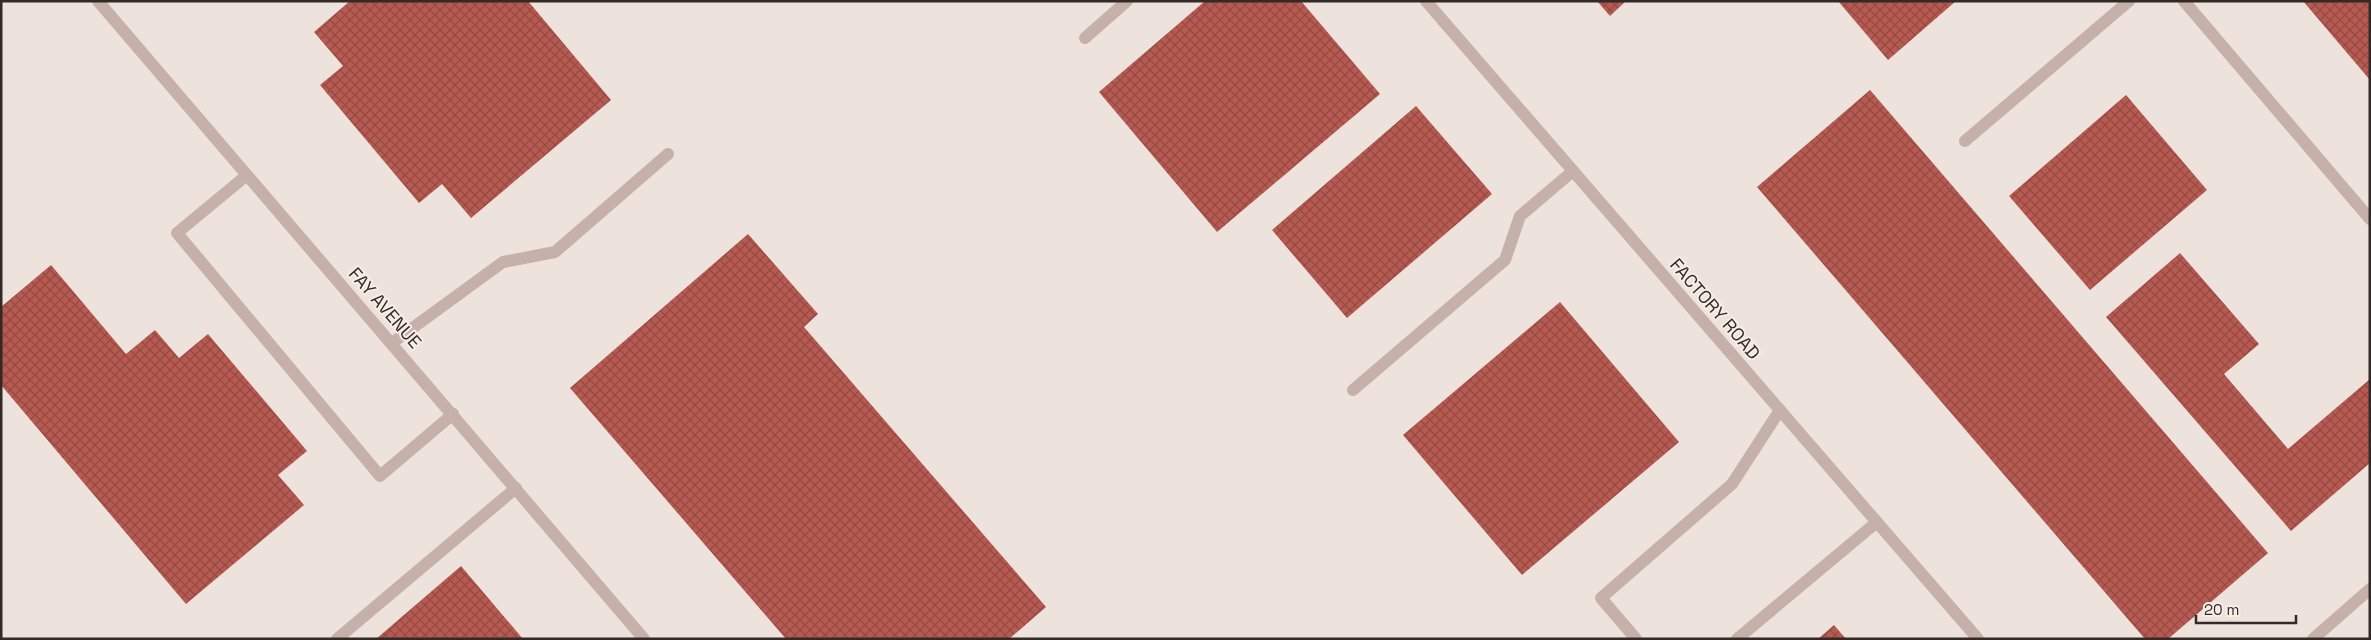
<svg xmlns="http://www.w3.org/2000/svg" width="2371" height="640" font-family="'Space Grotesk',sans-serif">
	<style>
		.building { fill: url(#building-cross-hatch) }
		.lines { fill: none; stroke-linecap: round; stroke-linejoin: round }
		.minor { stroke: #c5b1a9; stroke-width: 12 }
		.labels { text-anchor: middle; stroke-width: 4; stroke-linejoin: round; paint-order: stroke }
		.street-label { font-size: 18px; fill: #332a28; stroke: #f7ede7 }
	</style>
	<defs>
		<pattern id="building-cross-hatch" width="8" height="8" patternUnits="userSpaceOnUse" patternTransform="scale(1.25)"><rect width="8" height="8" fill="#b75a51"/><path d="M0 0l8 8M0 8l8-8" fill="none" stroke="#954b43"/></pattern>
	</defs>
	<rect width="100%" height="100%" fill="#eee3dc"/>
	<g class="building">
		<path d="M350,1H528L611,100L471,218L442,184L419,203L320,85L343,66L314,32Z"/>
		<path d="M1205,1H1301L1380,94L1217,232L1099,92Z"/>
		<path d="M1597,1H1626L1610,16Z"/>
		<path d="M1838,1H1956L1888,60Z"/>
		<path d="M2303,1H2370V80Z"/>
		<path d="M1870,90L2268,553L2168,639H2145L1757,187Z"/>
		<path d="M2126,95L2207,190L2090,290L2009,196Z"/>
		<path d="M1416,106L1492,194L1347,318L1272,230Z"/>
		<path d="M748,234L818,314L804,327L1046,607L1009,639H786L570,388Z"/>
		<path d="M2180,253L2259,344L2224,374L2288,449L2370,379V463L2291,531L2106,317Z"/>
		<path d="M51,265L126,354L155,330L179,358L208,334L307,451L278,475L304,505L186,604L1,385V307Z"/>
		<path d="M1560,302L1679,442L1522,575L1403,435Z"/>
		<path d="M461,566L523,639H376Z"/>
		<path d="M1834,625L1846,639H1818Z"/>
	</g>
	<g class="lines">
		<g class="minor">
			<path d="M98,1L644,639"/>
			<path d="M1426,1L1978,639"/>
			<path d="M2184,1L2370,219"/>
			<path d="M1085,38L1127,1"/>
			<path d="M1965,141L2129,1"/>
			<path d="M247,175L177,233L380,476L453,414"/>
			<path d="M392,343L503,262L555,252L668,154"/>
			<path d="M1353,390L1505,260L1520,216L1573,171"/>
			<path d="M337,639L516,488"/>
			<path d="M1636,639L1601,598L1732,484L1780,410"/>
			<path d="M1737,639L1877,522"/>
			<path d="M2313,639L2370,589"/>
		</g>
	</g>
	<g class="labels">
		<g class="street-label">
			<text transform="translate(385 308) rotate(49)" y="6">FAY AVENUE</text>
			<text transform="translate(1715 309) rotate(49)" y="6">FACTORY ROAD</text>
		</g>
	</g>
	<rect width="2371" height="640" fill="none" stroke="#332a28" stroke-width="5"/>
	<path d="M2196 615v8h100v-8" fill="none" stroke="#332a28" stroke-width="2.5"/>
	<text x="2204" y="615" font-size="15" fill="#332a28" stroke="#f7ede7" stroke-width="4" paint-order="stroke">20 m</text>
</svg>
